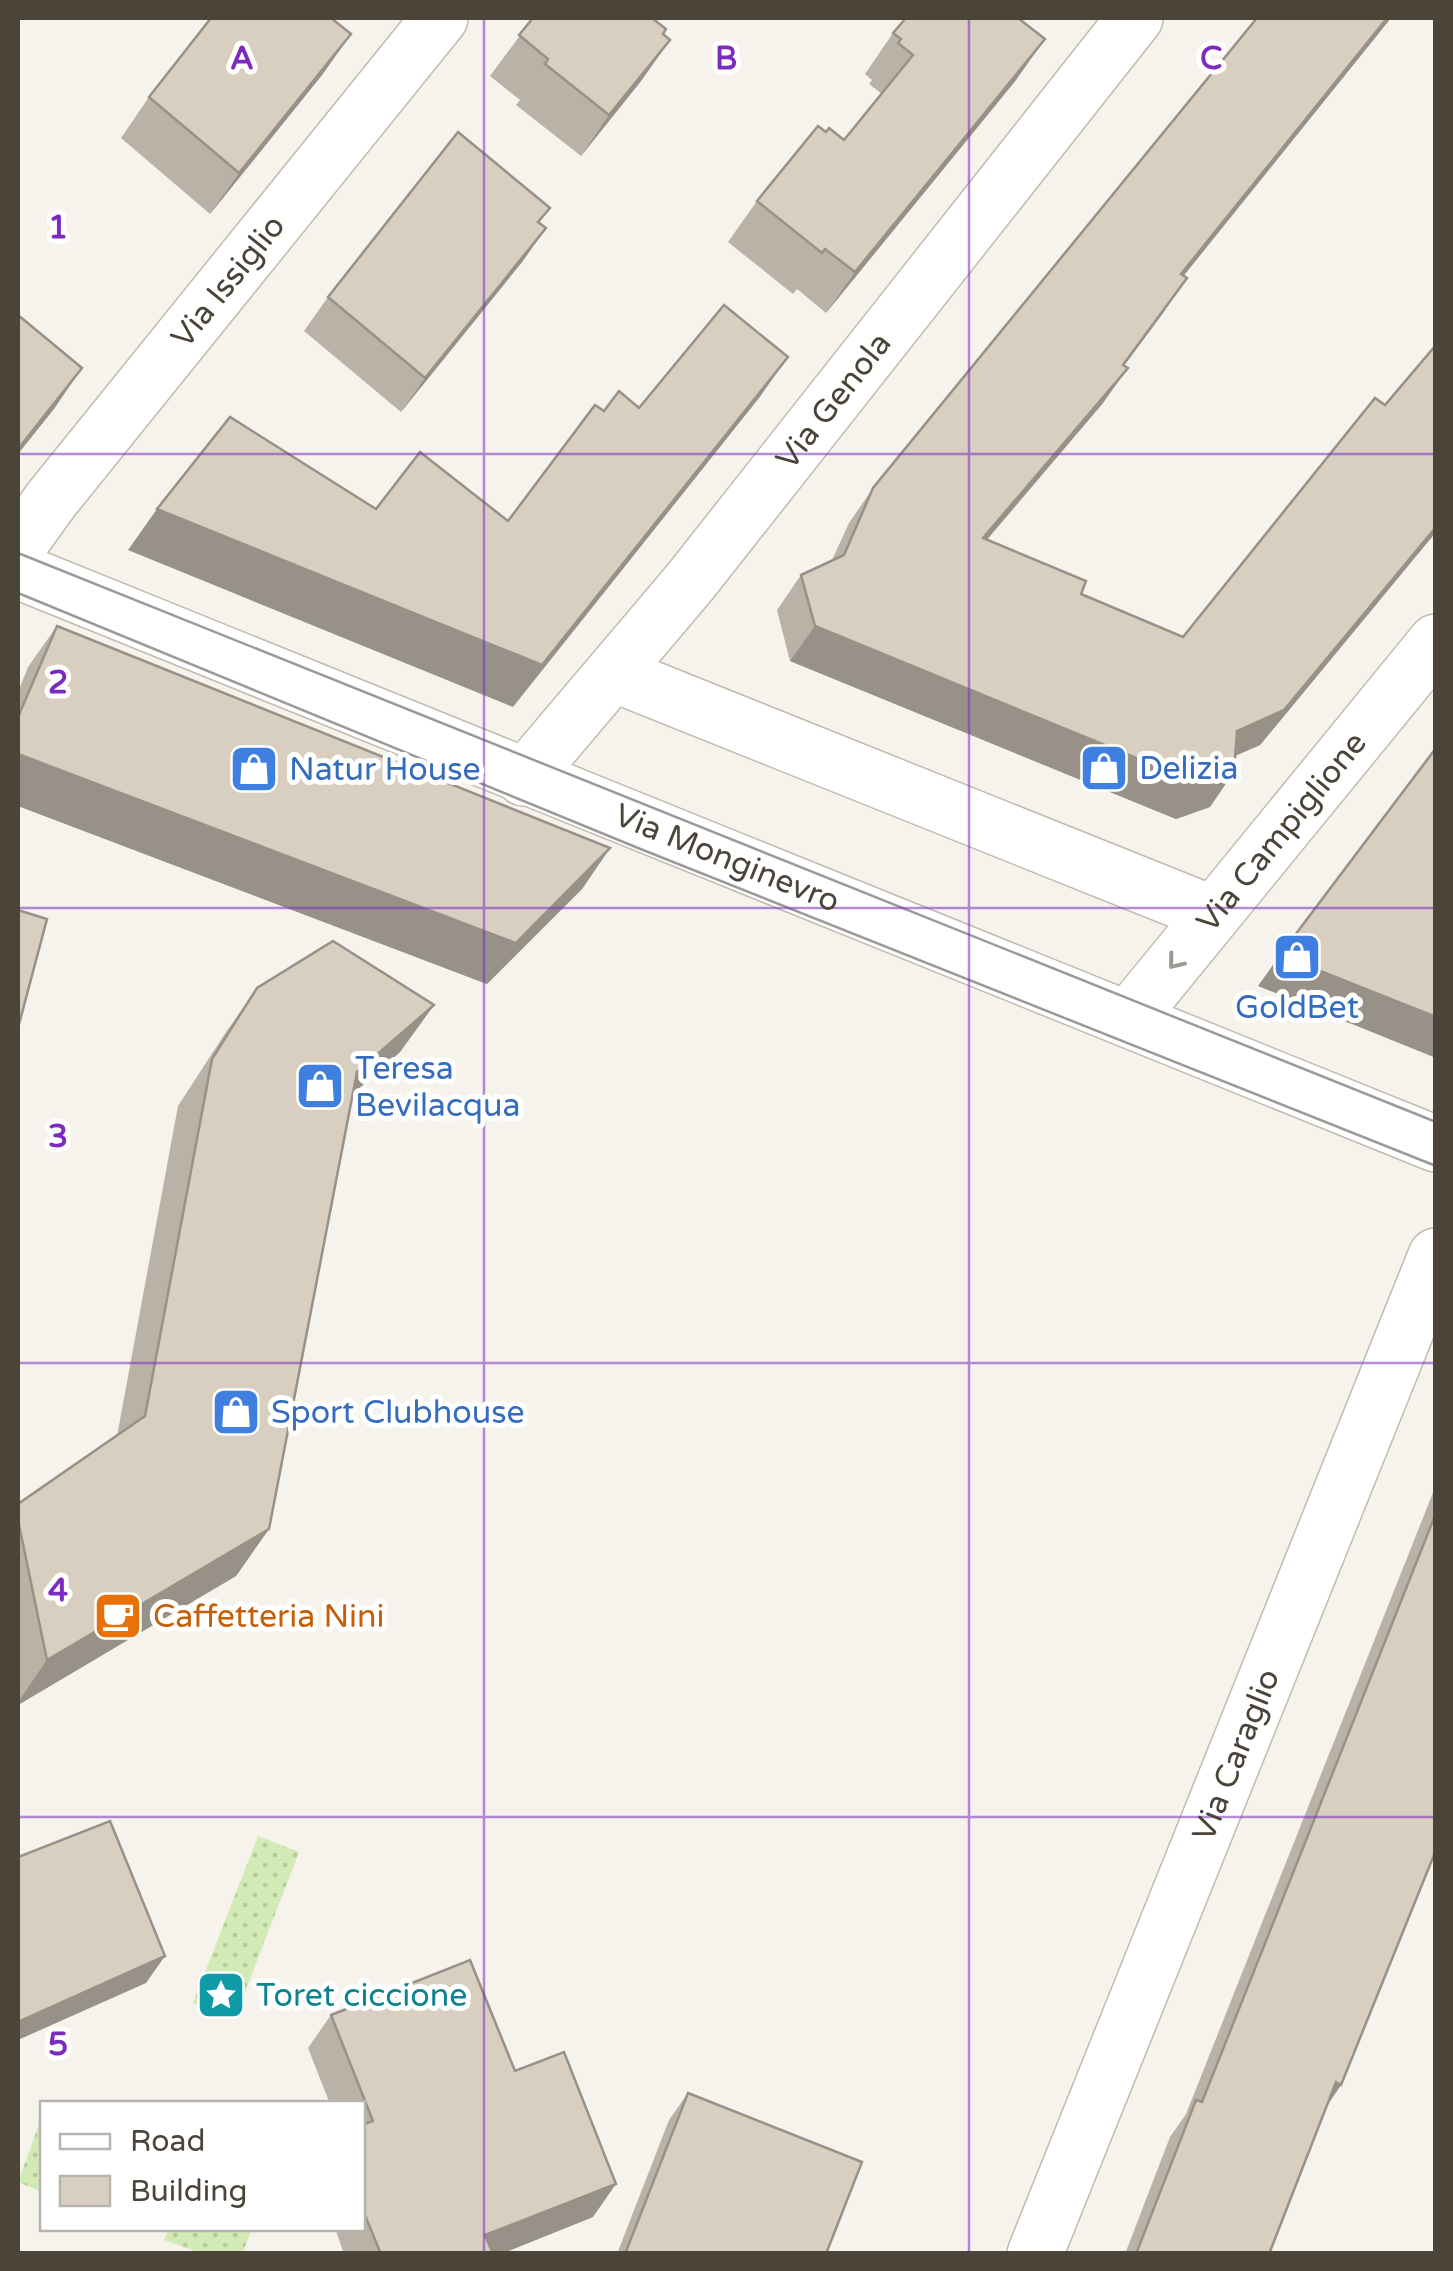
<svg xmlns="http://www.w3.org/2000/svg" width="1453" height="2271" font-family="'Varela Round',sans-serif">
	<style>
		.grass { fill: url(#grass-dots) }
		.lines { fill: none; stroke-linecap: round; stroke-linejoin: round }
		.minor-casing { stroke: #c2bbae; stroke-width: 58 }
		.minor { stroke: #fff; stroke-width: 55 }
		.tram { stroke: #9a9a9a; stroke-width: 2.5 }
		.wall { fill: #bab2a6 }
		.shaded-wall { fill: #979187 }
		.building { fill: #d8cfc1; stroke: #979187; stroke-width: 2.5 }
		.oneway { stroke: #9c9892 }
		.grid { fill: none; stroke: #7b2cbf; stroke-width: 2.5; stroke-opacity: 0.55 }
		.labels { text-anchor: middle; stroke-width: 10; stroke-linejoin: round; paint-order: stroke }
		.street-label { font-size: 32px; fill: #4b4439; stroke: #fff }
		.shop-label { font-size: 32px; fill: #366cbe; stroke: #fff; text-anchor: start }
		.food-label { font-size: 32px; fill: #c56008; stroke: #fff; text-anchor: start }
		.culture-label { font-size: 32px; fill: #0d838f; stroke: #fff; text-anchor: start }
		.grid-label { font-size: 32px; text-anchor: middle; font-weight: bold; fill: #7b2cbf; stroke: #fff; stroke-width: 10; stroke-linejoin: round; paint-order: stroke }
	</style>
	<defs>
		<pattern id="grass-dots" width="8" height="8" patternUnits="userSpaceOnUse" patternTransform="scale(2.5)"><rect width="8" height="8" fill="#d2eab5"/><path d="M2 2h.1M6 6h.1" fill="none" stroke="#b6ca9c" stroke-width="1.8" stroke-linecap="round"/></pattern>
	</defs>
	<rect width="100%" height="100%" fill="#f6f3ec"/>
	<g class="grass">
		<path d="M258,1836L299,1852L235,2018L193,2003Z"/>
		<path d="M42,2116V2192L18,2182Z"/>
		<path d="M169,2229V2228L252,2229L242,2254L201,2253L164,2240Z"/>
	</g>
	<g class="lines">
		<g class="minor-casing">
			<g id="minor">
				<path id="s1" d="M18,546L51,500L440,18"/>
				<path id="s2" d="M18,571L1436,1144"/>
				<path d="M614,674L1213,914"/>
				<path id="s3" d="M524,778L690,582L1135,18"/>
				<path id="s4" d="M1128,1019L1436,642"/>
				<path id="s5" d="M1035,2254L1436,1256"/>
			</g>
		</g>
		<use href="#minor" class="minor"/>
		<g class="tram">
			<path d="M18,553L1436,1122"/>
			<path d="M18,593L638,848L1436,1166"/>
		</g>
	</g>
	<g class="wall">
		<path d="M533,18H655L654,19L663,34L670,40L641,81L581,156L516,105L520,100L490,76Z"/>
		<path d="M1257,18H1391L1183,275L1163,313L1124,366L1103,403L987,540L1081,594L1183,637L1436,345V532L1260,745L1235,756L1210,807L1176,819L790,661L777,610L801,575L832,560L849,523L873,488Z"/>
		<path d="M893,33L1016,80L826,313L797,289L793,294L728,242L757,201L826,132L844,140L882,94L869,84L872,80L865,74Z"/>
		<path d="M351,34L322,75L210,214L121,138L149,97Z"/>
		<path d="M550,208L539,222L546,228L522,262L401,412L304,331L328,297Z"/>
		<path d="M57,626L610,848L582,889L487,984L18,806V692L28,667Z"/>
		<path d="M257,988L434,1005L400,1052L353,1094L269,1529L236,1576L18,1705V1504L117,1436L178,1106L224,1035Z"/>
		<path d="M1436,1485V1850L1341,2085L1327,2106L1269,2254H1125L1170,2137L1186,2114Z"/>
		<path d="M331,2015L515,2071L593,2217L500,2254H344L335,2228H362V2104H330L308,2048Z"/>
		<path d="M688,2093L826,2254H617L669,2120Z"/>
	</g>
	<g class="shaded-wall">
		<path d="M1387,18H1391L1157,309L1181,274Z"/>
		<path d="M351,34L322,75L210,214L239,173Z"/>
		<path d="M1045,39L1016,80L826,313L855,272Z"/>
		<path d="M670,40L641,81L581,156L609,115Z"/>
		<path d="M546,228L522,262L401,412L425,378Z"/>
		<path d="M1187,278L1163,313L1098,400L1123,365Z"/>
		<path d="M788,357L759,398L513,707L128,550L157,509L542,665Z"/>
		<path d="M82,368L54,409L18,454V449Z"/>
		<path d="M1128,368L1103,403L958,573L983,538Z"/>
		<path d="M1436,527V532L1260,745L1212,766L1237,731Z"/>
		<path d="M815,626L1234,772L1210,807L1176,819L790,661Z"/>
		<path d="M18,754L610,848L582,889L487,984L18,806Z"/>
		<path d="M1280,955L1436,1017V1058L1258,986Z"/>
		<path d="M434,1005L400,1052L324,1119L357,1072Z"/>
		<path d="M269,1529L236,1576L18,1705V1702L47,1660Z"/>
		<path d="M165,1956L146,1983L18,2040V2022Z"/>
		<path d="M1336,2082L1341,2085L1316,2121Z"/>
		<path d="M616,2184L593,2217L501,2254H473L485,2235Z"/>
	</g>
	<g class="building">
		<path d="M211,18H331L351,34L239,173L149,97Z"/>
		<path d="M533,18H652L666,29L663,34L670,40L609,115L545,64L548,59L519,35Z"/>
		<path d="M906,18H1018L1045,39L855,272L825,249L822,253L757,201L818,126L826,132L829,128L844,140L913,55L898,43L901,39L893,33Z"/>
		<path d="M1257,18H1387L1181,274L1187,278L1123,365L1128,368L983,538L1086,581L1081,594L1183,637L1375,398L1385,405L1436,345V527L1284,710L1237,731L1234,772L1200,784L815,626L801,575L844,555L873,488Z"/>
		<path d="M458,132L550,208L538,222L546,228L425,378L328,297Z"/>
		<path d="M724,305L788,357L542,665L157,509L230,417L376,509L420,452L508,521L595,405L604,411L619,391L639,408Z"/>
		<path d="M18,315L82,368L18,449Z"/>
		<path d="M57,626L610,848L516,943L18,754V717Z"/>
		<path d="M1436,748V1017L1280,955Z"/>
		<path d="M18,910L47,919L18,1028Z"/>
		<path d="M333,941L434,1005L357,1072L269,1529L47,1660L18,1520V1504L145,1416L212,1059L257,988Z"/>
		<path d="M1436,1513V1850L1341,2085L1336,2082L1269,2254H1136L1196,2100L1202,2102Z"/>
		<path d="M110,1821L165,1956L18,2022V1857Z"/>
		<path d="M470,1960L515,2071L564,2052L616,2184L485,2235L493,2254H381L362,2208V2125L373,2121L331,2015Z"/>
		<path d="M688,2093L862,2162L826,2254H625Z"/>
	</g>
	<defs><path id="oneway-chevron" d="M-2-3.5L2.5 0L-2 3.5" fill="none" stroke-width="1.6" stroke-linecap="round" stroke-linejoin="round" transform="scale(2.5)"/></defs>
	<use class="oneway" href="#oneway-chevron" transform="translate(1175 962) rotate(129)"/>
	<path class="grid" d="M484,18V2254M969,18V2254M18,454H1436M18,908H1436M18,1363H1436M18,1817H1436"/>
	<defs>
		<g id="shop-square" transform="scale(2.5)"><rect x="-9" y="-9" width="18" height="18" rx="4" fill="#3f7fe0" stroke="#fff"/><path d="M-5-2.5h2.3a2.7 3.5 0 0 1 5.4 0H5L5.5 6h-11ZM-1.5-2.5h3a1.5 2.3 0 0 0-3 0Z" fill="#fff"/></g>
		<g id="cafe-square" transform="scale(2.5)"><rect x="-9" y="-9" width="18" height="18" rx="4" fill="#e8710a" stroke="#fff"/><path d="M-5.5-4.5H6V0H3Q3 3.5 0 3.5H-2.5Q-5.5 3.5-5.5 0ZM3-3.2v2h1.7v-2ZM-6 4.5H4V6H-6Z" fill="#fff"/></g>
		<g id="sight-square" transform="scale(2.5)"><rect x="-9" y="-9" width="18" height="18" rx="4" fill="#0f9aa8" stroke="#fff"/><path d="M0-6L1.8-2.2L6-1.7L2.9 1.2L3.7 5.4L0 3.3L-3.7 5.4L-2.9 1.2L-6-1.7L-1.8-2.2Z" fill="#fff"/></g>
	</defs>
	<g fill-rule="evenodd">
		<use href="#shop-square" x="1104" y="768"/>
		<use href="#shop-square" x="254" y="769"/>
		<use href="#shop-square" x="1297" y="957"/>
		<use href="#shop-square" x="320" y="1086"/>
		<use href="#shop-square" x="236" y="1412"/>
		<use href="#cafe-square" x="118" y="1616"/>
		<use href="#sight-square" x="221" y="1995"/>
	</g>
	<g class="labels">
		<g class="street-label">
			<text dy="11" stroke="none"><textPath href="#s1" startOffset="338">Via Issiglio</textPath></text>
			<text dy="11" stroke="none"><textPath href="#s3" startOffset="488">Via Genola</textPath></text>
			<text dy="11" stroke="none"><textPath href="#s4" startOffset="242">Via Campiglione</textPath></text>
			<text dy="11" stroke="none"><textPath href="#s2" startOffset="765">Via Monginevro</textPath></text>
			<text dy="11" stroke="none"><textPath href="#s5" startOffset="538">Via Caraglio</textPath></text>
		</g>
		<g class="shop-label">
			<text x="1139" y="779">Delizia</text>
			<text x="289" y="780">Natur House</text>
			<text x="1297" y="1018" text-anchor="middle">GoldBet</text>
			<text x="355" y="1079">Teresa<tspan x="355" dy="37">Bevilacqua</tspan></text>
			<text x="271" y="1423">Sport Clubhouse</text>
		</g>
		<g class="food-label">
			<text x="153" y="1627">Caffetteria Nini</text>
		</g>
		<g class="culture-label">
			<text x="256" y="2006">Toret ciccione</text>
		</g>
	</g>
	<g class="grid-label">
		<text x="242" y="69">A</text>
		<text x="726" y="69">B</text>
		<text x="1211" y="69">C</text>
		<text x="58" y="238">1</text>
		<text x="58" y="693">2</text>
		<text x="58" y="1147">3</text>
		<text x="58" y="1601">4</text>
		<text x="58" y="2055">5</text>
	</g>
	<rect width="1453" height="2271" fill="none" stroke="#4b4439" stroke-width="40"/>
	<rect x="40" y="2101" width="325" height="130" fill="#ffffff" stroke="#b7b4b0" stroke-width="2.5"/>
	<rect x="60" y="2134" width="50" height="15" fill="#ffffff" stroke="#b7b4b0" stroke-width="2.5"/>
	<text x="130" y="2151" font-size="30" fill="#4b4439">Road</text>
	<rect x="60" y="2176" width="50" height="30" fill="#d8cfc1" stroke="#b7b4b0" stroke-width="2.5"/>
	<text x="130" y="2201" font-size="30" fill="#4b4439">Building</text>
</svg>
